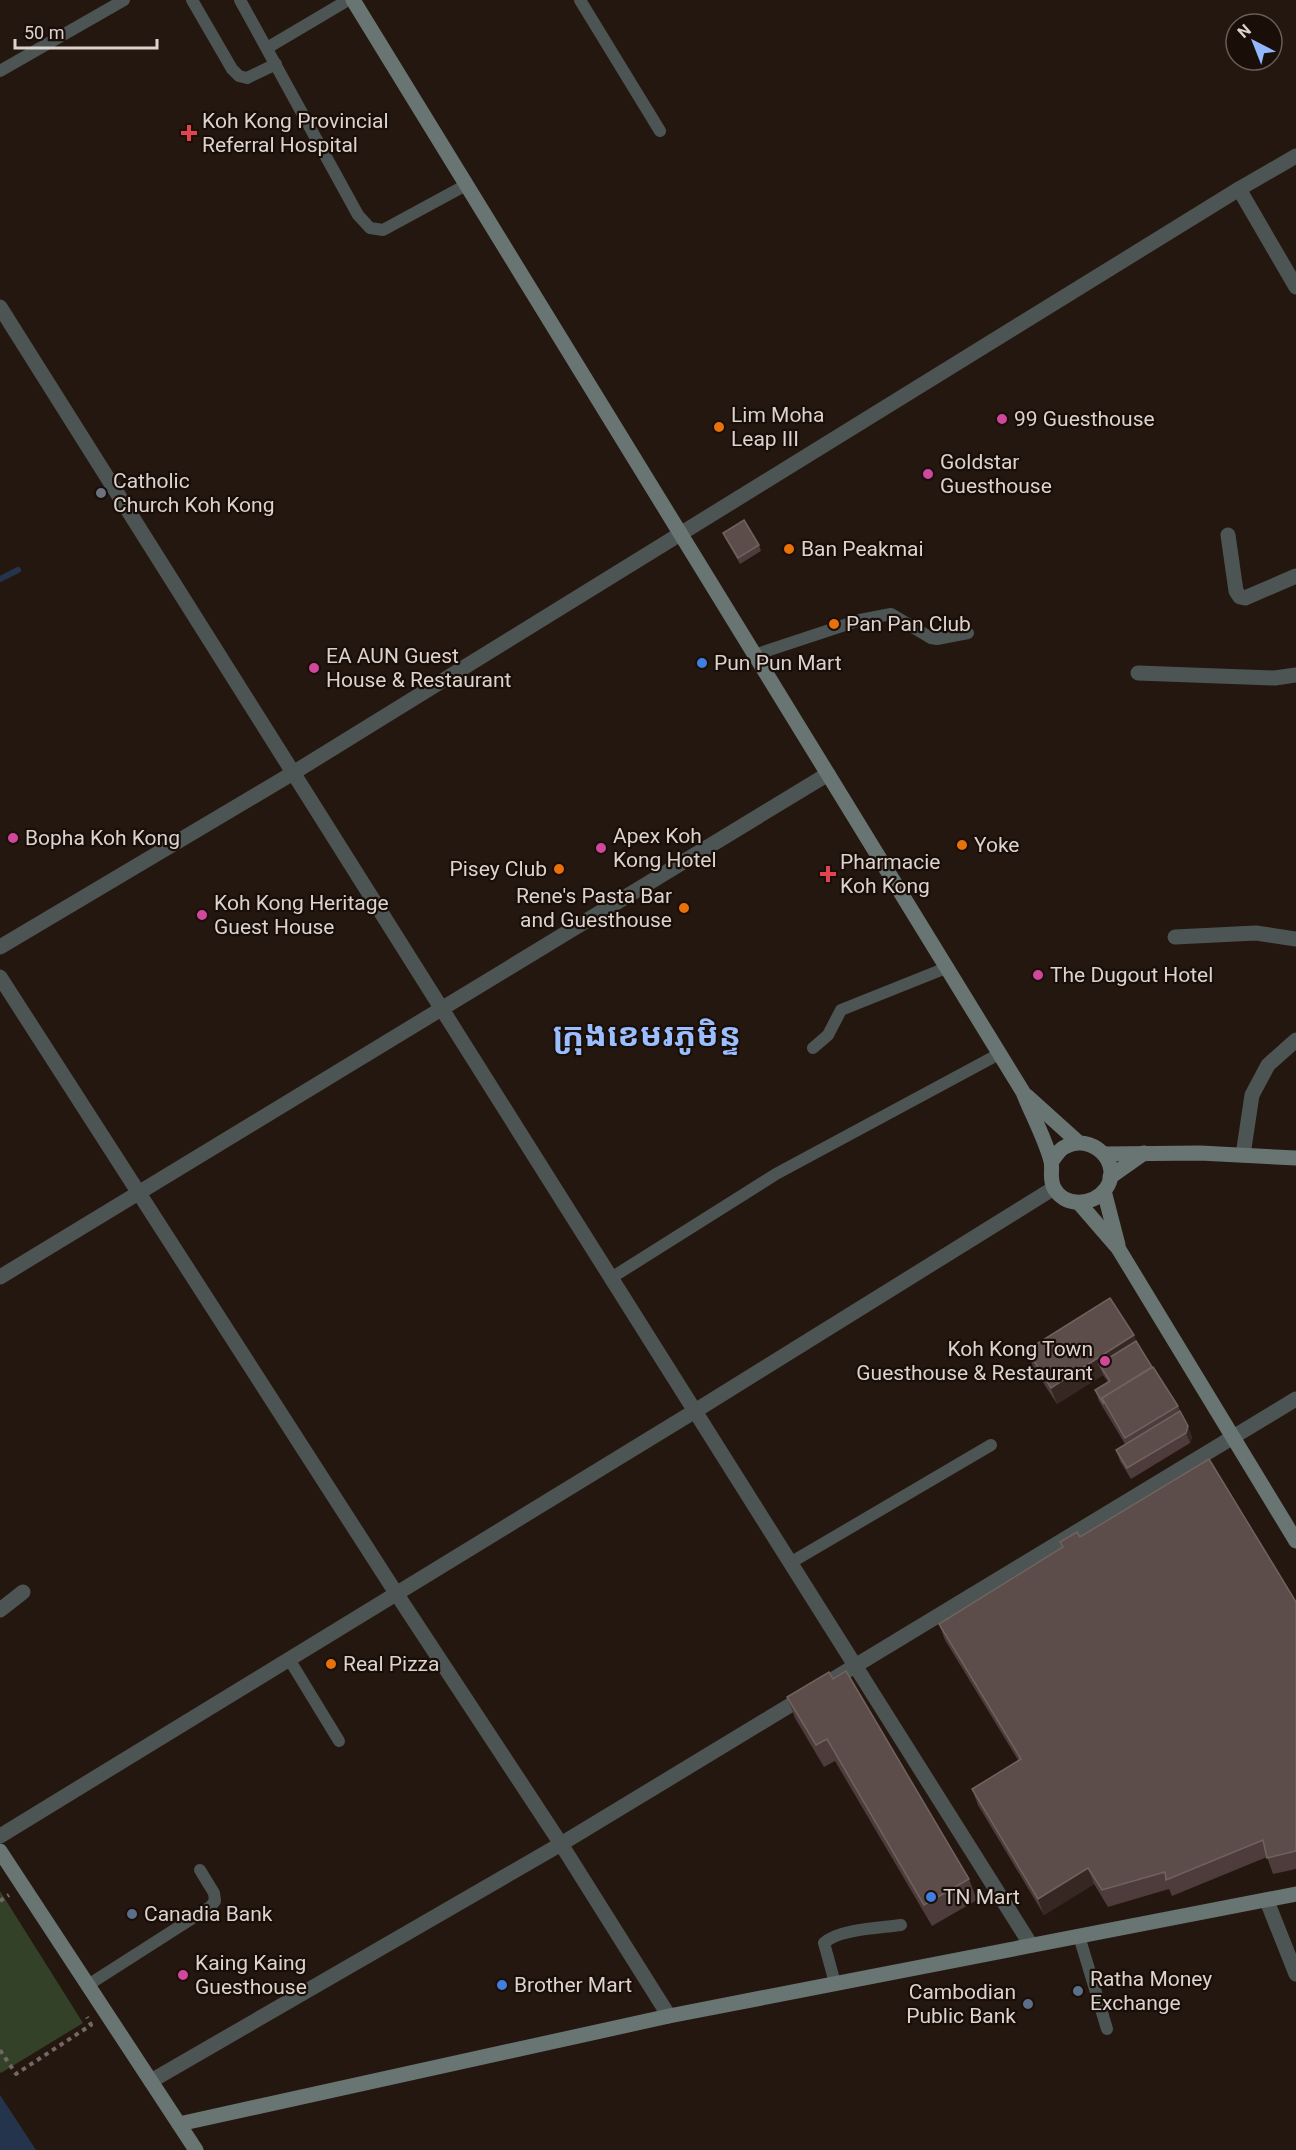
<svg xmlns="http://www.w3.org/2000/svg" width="1296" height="2150" font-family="Roboto,'Noto Sans Khmer',sans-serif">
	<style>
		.green { fill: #334128 }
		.water { fill: #24344c }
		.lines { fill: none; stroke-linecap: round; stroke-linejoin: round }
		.stream { stroke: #24344c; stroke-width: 6 }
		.path { stroke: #736761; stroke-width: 4; stroke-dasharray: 4.5 4.5; stroke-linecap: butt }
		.lane { stroke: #4c5553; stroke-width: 12 }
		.street { stroke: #4c5553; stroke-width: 15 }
		.secondary { stroke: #687573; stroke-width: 15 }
		.wall { fill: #4d3c3b }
		.shaded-wall { fill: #362723 }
		.building { fill: #5c4d4b; stroke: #70625f; stroke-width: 1.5 }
		.health-dot { fill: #e0444e; stroke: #1a0e08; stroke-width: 2 }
		.hotel-dot { fill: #d1479c; stroke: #1a0e08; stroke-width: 2 }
		.food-dot { fill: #e8710a; stroke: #1a0e08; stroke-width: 2 }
		.worship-dot { fill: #6b7280; stroke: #1a0e08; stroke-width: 2 }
		.shop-dot { fill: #3f7fe0; stroke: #1a0e08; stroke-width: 2 }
		.service-dot { fill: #5c6f8a; stroke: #1a0e08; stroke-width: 2 }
		.labels { text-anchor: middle; stroke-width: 4.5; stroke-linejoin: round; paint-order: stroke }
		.poi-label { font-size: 21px; fill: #dcd3ce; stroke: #1a0e08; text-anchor: start }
		.town-label { font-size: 33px; font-weight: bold; fill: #9bbeff; stroke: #1a0e08 }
	</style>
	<rect width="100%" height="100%" fill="#241710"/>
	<path class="green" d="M0,1891L83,2023L1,2073L0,2072Z"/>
	<path class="water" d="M0,2095L36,2150H0Z"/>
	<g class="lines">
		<path class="stream" d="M0,579L18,570"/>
		<g class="path">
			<path d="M0,1901L9,1895"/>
			<path d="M0,2050L16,2074L91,2025L87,2017"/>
		</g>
		<g class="lane">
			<path d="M192,0L232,69L239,76L247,78L276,64"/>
			<path d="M240,0L358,215L370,228L383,230L466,185"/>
			<path d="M580,0L660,131"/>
			<path d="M267,48L348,0"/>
			<path d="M0,71L124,0"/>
			<path d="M754,655L860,620L891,614L931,638L937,639L968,633"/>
			<path d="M813,1048L828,1035L841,1010L946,968"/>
			<path d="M611,1278L776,1174L999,1054"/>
			<path d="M790,1563L991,1445"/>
			<path d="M289,1659L339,1741"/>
			<path d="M1079,1936L1107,2029"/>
			<path d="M835,1983L824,1943C838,1929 880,1928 901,1925"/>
			<path d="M88,1985L210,1907L215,1901L214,1893L200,1870"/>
		</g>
		<g class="street">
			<path d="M1239,189L1296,287"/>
			<path d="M0,307L1031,1945"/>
			<path d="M1228,535L1236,591L1240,597L1245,598L1296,576"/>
			<path d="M1138,673L1275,678L1296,675"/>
			<path d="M1175,937L1256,933L1296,939"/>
			<path d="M0,947L293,773L1239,189L1296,156"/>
			<path d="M0,977L396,1593L561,1844L669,2016"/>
			<path d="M1243,1155L1252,1095L1268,1065L1296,1040"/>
			<path d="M0,1277L828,774"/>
			<path d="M0,1610L23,1592"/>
			<path d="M0,1836L695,1411L1054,1188"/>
			<path d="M1267,1901L1296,1974"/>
			<path d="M151,2081L561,1844L1296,1399"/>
		</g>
		<g class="secondary">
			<path d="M353,0L1023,1092C1031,1113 1045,1138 1051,1161C1053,1170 1049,1178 1054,1188C1064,1207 1092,1206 1105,1190C1125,1164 1091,1130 1063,1148C1058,1151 1055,1158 1051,1162"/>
			<path d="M1027,1096L1078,1142"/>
			<path d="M1104,1154L1200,1153L1296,1158"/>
			<path d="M1110,1177L1144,1153"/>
			<path d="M1104,1191L1118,1245"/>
			<path d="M1079,1203L1118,1248L1296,1541"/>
			<path d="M0,1851L196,2150"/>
			<path d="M179,2124L669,2016L1296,1894"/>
		</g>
	</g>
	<g class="wall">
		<path d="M723,533L759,545L761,551L740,564L725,538Z"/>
		<path d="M1134,1335L1136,1341L1152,1367L1178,1406L1192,1437L1190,1443L1131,1479L1120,1461L1116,1450L1125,1444L1099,1401L1095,1390L1108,1382L1103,1375L1057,1404L1033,1367L1027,1350Z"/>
		<path d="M1080,1537L1296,1602V1869L1273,1874L1267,1857L1172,1896L1169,1889L1108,1907L1094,1884L1044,1915L978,1805L972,1789L1018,1760L945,1640L939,1624L1062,1548L1060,1542Z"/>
		<path d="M787,1697L969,1879L977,1900L932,1926L835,1761L824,1767L795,1718Z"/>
	</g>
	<g class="shaded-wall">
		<path d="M1134,1335L1140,1352L1099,1364L1103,1375L1057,1404L1051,1388Z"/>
		<path d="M1188,1426L1192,1437L1190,1443L1186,1433Z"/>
		<path d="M1088,1868L1094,1884L1044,1915L1038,1899Z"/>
	</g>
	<g class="building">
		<path d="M744,520L759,545L738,558L723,533Z"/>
		<path d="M1110,1298L1134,1335L1051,1388L1027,1350Z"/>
		<path d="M1136,1341L1152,1367L1102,1398L1104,1404L1095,1390L1110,1381L1099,1364Z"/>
		<path d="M1153,1367L1178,1406L1125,1438L1102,1398Z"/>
		<path d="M1180,1411L1188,1426L1186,1433L1127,1468L1116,1450Z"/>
		<path d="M1209,1459L1296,1602V1851L1267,1858L1263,1840L1166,1880L1165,1872L1102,1890L1088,1868L1038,1899L972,1789L1021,1759L939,1624L1063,1547L1060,1542L1077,1532L1080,1537Z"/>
		<path d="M846,1671L969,1879L924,1905L827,1739L816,1745L787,1697L829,1672L833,1679Z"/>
	</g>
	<g class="health-dot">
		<path d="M186 124h6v6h6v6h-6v6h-6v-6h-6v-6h6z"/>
		<path d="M825 865h6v6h6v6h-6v6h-6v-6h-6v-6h6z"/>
	</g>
	<g class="hotel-dot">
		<circle cx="1002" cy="419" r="6"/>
		<circle cx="928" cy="474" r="6"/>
		<circle cx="314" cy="668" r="6"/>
		<circle cx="13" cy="838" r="6"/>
		<circle cx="601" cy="848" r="6"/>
		<circle cx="202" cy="915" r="6"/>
		<circle cx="1038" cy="975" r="6"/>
		<circle cx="1105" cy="1361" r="6"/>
		<circle cx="183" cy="1975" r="6"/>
	</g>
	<g class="food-dot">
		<circle cx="719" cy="427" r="6"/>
		<circle cx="789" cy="549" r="6"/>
		<circle cx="834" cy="624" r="6"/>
		<circle cx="962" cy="845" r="6"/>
		<circle cx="559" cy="869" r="6"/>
		<circle cx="684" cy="908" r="6"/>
		<circle cx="331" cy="1664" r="6"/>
	</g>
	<circle class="worship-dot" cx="101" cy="493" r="6"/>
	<g class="shop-dot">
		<circle cx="702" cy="663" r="6"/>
		<circle cx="931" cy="1897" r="6"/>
		<circle cx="502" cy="1985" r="6"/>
	</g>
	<g class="service-dot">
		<circle cx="132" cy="1914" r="6"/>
		<circle cx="1078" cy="1991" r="6"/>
		<circle cx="1028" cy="2004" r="6"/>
	</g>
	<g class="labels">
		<g class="poi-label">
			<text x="202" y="128">Koh Kong Provincial<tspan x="202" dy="24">Referral Hospital</tspan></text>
			<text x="731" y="422">Lim Moha<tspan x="731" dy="24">Leap III</tspan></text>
			<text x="1014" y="426">99 Guesthouse</text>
			<text x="940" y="469">Goldstar<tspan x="940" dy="24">Guesthouse</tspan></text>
			<text x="113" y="488">Catholic<tspan x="113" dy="24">Church Koh Kong</tspan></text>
			<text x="801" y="556">Ban Peakmai</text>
			<text x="846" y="631">Pan Pan Club</text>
			<text x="326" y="663">EA AUN Guest<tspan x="326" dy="24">House &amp; Restaurant</tspan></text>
			<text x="714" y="670">Pun Pun Mart</text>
			<text x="613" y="843">Apex Koh<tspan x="613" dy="24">Kong Hotel</tspan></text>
			<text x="25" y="845">Bopha Koh Kong</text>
			<text x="974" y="852">Yoke</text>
			<text x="840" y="869">Pharmacie<tspan x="840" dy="24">Koh Kong</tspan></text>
			<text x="547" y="876" text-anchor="end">Pisey Club</text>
			<text x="672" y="903" text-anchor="end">Rene's Pasta Bar<tspan x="672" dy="24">and Guesthouse</tspan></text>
			<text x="214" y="910">Koh Kong Heritage<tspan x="214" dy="24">Guest House</tspan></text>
			<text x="1050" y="982">The Dugout Hotel</text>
			<text x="1093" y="1356" text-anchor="end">Koh Kong Town<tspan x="1093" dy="24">Guesthouse &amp; Restaurant</tspan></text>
			<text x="343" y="1671">Real Pizza</text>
			<text x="943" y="1904">TN Mart</text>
			<text x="144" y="1921">Canadia Bank</text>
			<text x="195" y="1970">Kaing Kaing<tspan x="195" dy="24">Guesthouse</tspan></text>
			<text x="1090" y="1986">Ratha Money<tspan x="1090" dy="24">Exchange</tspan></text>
			<text x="514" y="1992">Brother Mart</text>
			<text x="1016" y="1999" text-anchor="end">Cambodian<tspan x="1016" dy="24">Public Bank</tspan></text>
		</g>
		<g class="town-label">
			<text x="647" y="1046">ក្រុងខេមរភូមិន្ទ</text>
		</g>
	</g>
	<g transform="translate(1254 42) rotate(318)"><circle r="28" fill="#1a0e08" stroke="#685d57" stroke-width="1.5"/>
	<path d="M0-4.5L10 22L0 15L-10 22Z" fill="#92b7fd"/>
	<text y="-9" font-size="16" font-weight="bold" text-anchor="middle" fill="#dcd3ce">N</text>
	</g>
	<path d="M15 39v9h142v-9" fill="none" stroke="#dcd3ce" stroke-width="3"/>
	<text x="24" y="39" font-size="18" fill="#dcd3ce" stroke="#1a0e08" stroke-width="4.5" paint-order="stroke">50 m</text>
</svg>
